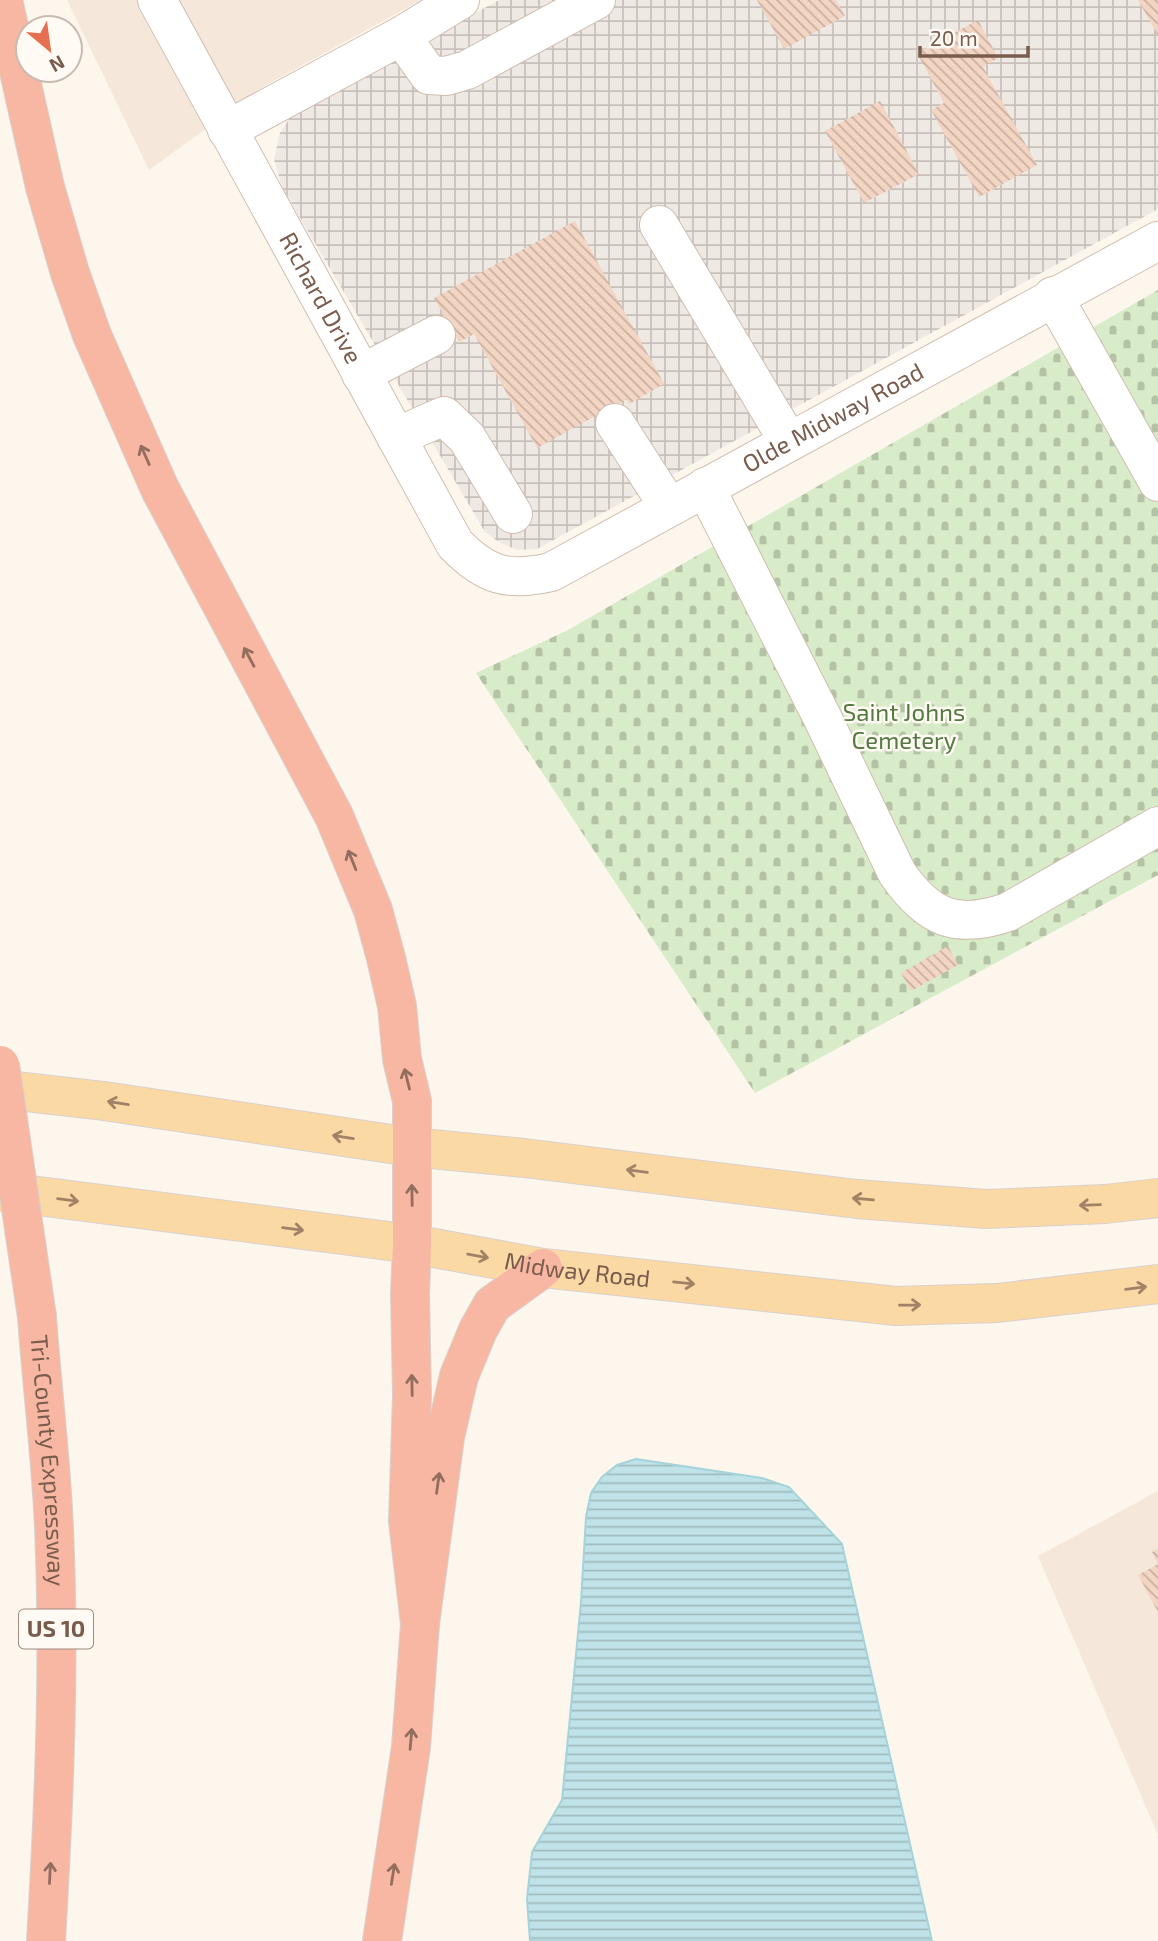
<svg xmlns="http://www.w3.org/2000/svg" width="1158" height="1941" font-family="'Exo 2',sans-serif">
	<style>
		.residential { fill: #f5e8da }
		.industrial { fill: url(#industrial-grid) }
		.cemetery { fill: url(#cemetery-stones) }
		.water { fill: url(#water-rules); stroke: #a5d3da; stroke-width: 2 }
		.building { fill: url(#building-back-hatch) }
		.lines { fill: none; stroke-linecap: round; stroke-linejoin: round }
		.minor-casing { stroke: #d1beb0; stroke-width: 40 }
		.major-casing { stroke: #dad1cd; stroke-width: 40 }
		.highway-casing { stroke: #dad1cd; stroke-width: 40 }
		.minor { stroke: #fff; stroke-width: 38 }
		.major { stroke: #fbd9a5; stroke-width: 38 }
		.highway { stroke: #f7b7a3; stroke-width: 38 }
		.highway-bridge-casing { stroke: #dad1cd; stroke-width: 40; stroke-linecap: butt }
		.highway-bridge { stroke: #f7b7a3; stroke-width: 38 }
		.oneway { stroke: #936e5e }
		.oneway2 { stroke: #a18267 }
		.labels { text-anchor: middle; stroke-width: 5; stroke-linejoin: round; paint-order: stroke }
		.shield { fill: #fffaf3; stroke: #a28b7f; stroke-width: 2 }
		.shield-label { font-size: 23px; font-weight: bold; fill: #7a5c4d }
		.street-label { font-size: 24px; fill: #7a5c4d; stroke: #fffaf3 }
		.park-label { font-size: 24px; fill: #537a41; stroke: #fffaf3 }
	</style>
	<defs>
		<pattern id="industrial-grid" width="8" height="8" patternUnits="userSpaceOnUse" patternTransform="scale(1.75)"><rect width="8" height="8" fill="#efe9e4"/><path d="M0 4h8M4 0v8" fill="none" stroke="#c7c0bb"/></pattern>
		<pattern id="cemetery-stones" width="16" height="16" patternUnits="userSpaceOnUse" patternTransform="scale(1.75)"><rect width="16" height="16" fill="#d8ecc9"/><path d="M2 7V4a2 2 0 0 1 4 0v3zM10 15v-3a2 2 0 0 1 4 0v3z" fill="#b4c2a5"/></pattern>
		<pattern id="water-rules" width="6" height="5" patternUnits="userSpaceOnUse" patternTransform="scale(1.75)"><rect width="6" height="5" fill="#bfe3e8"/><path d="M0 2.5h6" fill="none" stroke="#a0bbbe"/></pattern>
		<pattern id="building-back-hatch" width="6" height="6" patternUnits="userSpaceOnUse" patternTransform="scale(1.75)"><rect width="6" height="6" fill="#f3d5c3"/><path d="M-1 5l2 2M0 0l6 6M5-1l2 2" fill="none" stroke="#cab0a1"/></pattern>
	</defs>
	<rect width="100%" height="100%" fill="#fdf6ec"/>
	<g class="residential">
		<path d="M67,0H421L268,84L149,170Z"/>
		<path d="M1158,1491V1835L1038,1556Z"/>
	</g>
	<path class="industrial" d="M499,0H1158V209L537,549L517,550L499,542L485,532L282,187L274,159L280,133L293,113Z"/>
	<path class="cemetery" d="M1158,290V875L755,1093L476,673L568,630Z"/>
	<path class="water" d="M636,1459L762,1478L789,1487L842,1544L932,1941H530L527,1899L532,1852L562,1800L581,1602L586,1517L591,1493L602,1477L617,1465Z"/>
	<g class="building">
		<path d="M757,0H836L845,16L784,49Z"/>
		<path d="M1138,0H1158V36Z"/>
		<path d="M978,20L998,58L983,67L1037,165L979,197L931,110L944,103L917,53Z"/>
		<path d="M880,101L919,174L864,203L825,131Z"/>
		<path d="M575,221L664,384L629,404L627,399L537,448L474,334L459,342L434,298Z"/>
		<path d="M948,946L958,965L911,991L901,973Z"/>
		<path d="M1158,1549V1612L1138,1575L1158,1564L1152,1552Z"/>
	</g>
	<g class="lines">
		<g class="minor-casing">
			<g id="minor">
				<path id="s1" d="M157,0L455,544C486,576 508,582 551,572L1158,241"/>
				<path d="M401,36L429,75L446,76L467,70L596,0"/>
				<path d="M227,130L401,36L460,0"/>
				<path d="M659,225L789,442"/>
				<path d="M1053,296L1158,482"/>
				<path d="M361,374L436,335"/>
				<path d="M615,423L669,507"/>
				<path d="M396,437L444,416L467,438L513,514"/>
				<path d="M705,487L822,717L897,873C928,918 956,930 1008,912L1158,826"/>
			</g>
		</g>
		<g class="major-casing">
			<g id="major">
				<path d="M0,1089L104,1101L411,1147L524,1158L857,1199L986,1209L1105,1204L1158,1198"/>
				<path id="s2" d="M0,1191L412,1244L543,1268L896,1306L997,1303L1158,1284"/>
			</g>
		</g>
		<g class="highway-casing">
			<g id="highway">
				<path d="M3,0L45,187L70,273L92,335L160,489L334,816L373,910L386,958L397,1006L402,1059L412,1101V1244L410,1294L412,1395L408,1521L420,1624"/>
				<path id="s3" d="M37,1317C42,1387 51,1458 54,1528C60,1665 54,1804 46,1941"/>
				<path d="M382,1941L411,1747L420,1624L445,1437L459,1376L478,1330L492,1305L543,1268"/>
			</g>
		</g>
		<use href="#minor" class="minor"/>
		<use href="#major" class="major"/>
		<use href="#highway" class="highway"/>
		<g class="highway-bridge-casing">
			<path id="highway-bridge" d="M0,1065L37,1317"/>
		</g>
		<use href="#highway-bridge" class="highway-bridge"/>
	</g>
	<defs><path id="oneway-shaft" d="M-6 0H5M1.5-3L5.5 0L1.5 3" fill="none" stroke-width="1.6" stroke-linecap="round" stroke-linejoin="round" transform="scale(1.75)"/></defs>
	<g class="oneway">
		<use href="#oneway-shaft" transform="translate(145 455) rotate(-114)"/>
		<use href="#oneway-shaft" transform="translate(249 657) rotate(-118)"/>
		<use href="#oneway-shaft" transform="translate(352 860) rotate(-112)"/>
		<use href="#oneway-shaft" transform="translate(407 1079) rotate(-104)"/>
		<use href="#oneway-shaft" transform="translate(412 1195) rotate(-91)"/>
		<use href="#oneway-shaft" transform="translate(412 1385) rotate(-91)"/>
		<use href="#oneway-shaft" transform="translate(438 1483) rotate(-82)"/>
		<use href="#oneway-shaft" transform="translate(411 1739) rotate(-85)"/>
		<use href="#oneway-shaft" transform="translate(50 1873) rotate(-87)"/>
		<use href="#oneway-shaft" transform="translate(393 1874) rotate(-81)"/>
	</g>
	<g class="oneway2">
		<use href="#oneway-shaft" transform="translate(118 1103) rotate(-171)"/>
		<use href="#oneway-shaft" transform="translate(343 1137) rotate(-171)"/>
		<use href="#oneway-shaft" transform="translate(637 1171) rotate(-173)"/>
		<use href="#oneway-shaft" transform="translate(863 1199) rotate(-175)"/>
		<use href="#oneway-shaft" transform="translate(68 1200) rotate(7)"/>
		<use href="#oneway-shaft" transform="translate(1090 1205) rotate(178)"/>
		<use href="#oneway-shaft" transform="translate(293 1229) rotate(7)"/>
		<use href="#oneway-shaft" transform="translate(478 1256) rotate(10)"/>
		<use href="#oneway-shaft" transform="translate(684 1283) rotate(6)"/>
		<use href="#oneway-shaft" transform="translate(1136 1288) rotate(-8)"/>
		<use href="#oneway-shaft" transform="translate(910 1305) rotate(-1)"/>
	</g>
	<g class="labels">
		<rect class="shield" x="19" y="1609.5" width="74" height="39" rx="5"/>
		<g class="shield-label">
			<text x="56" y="1637">US 10</text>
		</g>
		<g class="street-label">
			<text dy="8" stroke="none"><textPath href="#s1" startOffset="340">Richard Drive</textPath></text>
			<text dy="8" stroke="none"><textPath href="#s1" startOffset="1048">Olde Midway Road</textPath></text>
			<text dy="8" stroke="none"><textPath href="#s2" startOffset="583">Midway Road</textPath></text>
			<text dy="8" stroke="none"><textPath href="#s3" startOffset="144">Tri-County Expressway</textPath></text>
		</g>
		<g class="park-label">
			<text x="904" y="721">Saint Johns<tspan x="904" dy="28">Cemetery</tspan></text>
		</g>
	</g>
	<g transform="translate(49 49) rotate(151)"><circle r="33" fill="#fffaf3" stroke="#cabbb1" stroke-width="2"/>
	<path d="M0-5L12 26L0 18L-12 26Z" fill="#e76f51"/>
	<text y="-10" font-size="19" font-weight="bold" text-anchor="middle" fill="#7a5c4d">N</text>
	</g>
	<path d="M920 46v10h108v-10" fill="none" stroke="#7a5c4d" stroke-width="3.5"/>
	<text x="930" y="46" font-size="21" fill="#7a5c4d" stroke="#fffaf3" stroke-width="5" paint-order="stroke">20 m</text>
</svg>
